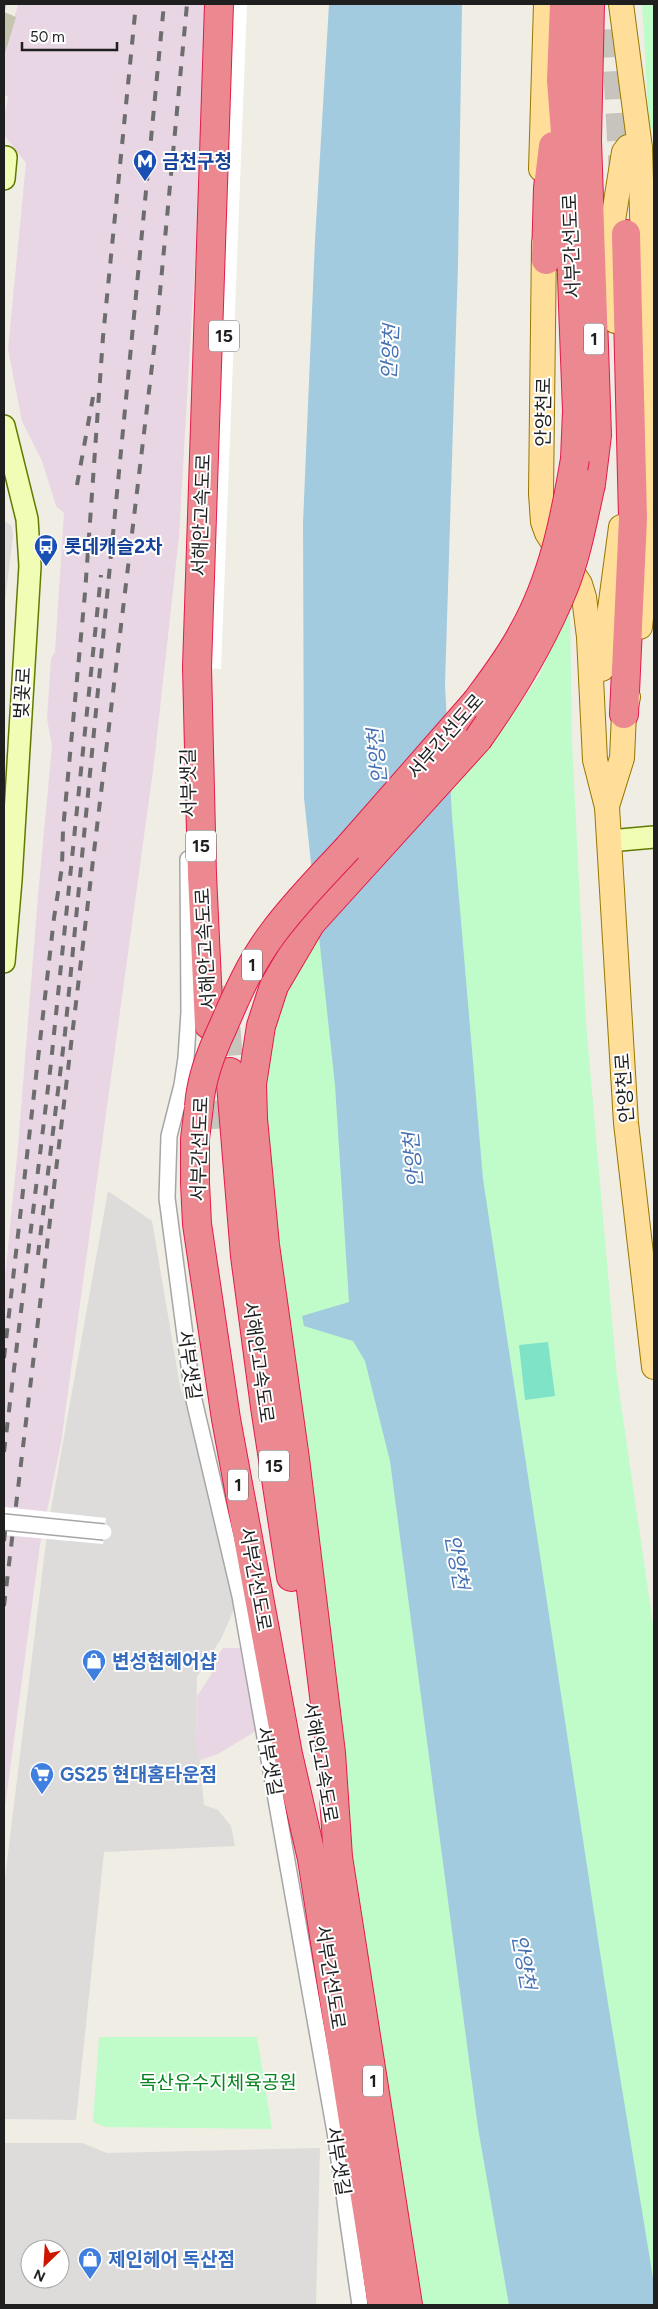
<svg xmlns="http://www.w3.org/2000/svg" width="658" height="2309" font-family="Figtree,'Noto Sans KR',sans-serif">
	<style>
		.residential { fill: #dddcdb; fill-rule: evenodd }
		.industrial { fill: #e9d6e4 }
		.construction { fill: #c3c5af }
		.park { fill: #bffcca }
		.pitch { fill: #7ee3c7 }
		.water { fill: #a2cbe0 }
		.pier { fill: #fff }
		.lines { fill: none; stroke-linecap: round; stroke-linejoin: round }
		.highway-tunnel { stroke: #c6c4bd; stroke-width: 28; stroke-dasharray: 28 14; stroke-linecap: butt }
		.street-casing { stroke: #a6a6a6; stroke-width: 18 }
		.secondary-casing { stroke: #617b00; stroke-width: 24 }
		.primary-casing { stroke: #970; stroke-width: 26 }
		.highway-casing { stroke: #e41b4a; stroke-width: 30 }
		.street { stroke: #fff; stroke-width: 15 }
		.secondary { stroke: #f1fdb5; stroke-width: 21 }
		.primary { stroke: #ffde9a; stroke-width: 24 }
		.highway { stroke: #eb8890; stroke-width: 28 }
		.rail { stroke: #6d6d6d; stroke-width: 4; stroke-dasharray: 10 10; stroke-linecap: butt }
		.street-bridge-casing { stroke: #a6a6a6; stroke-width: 18; stroke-linecap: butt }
		.highway-bridge-casing { stroke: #e41b4a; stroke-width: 30; stroke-linecap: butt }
		.street-bridge { stroke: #fff; stroke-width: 15 }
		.highway-bridge { stroke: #eb8890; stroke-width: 28 }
		.labels { text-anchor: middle; stroke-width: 4; stroke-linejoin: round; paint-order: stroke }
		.shield { fill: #fff; stroke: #626262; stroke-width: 1 }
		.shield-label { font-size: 18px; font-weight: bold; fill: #1f1f1f }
		.transit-label { font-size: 19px; font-weight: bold; fill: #164399; stroke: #fff; text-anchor: start }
		.street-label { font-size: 19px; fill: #1f1f1f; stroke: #fff }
		.shop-label { font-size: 19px; font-weight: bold; fill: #366cbe; stroke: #fff; text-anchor: start }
		.park-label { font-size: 19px; fill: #06831e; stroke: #fff }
		.water-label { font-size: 20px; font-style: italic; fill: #4671b3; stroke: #fff }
	</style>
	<rect width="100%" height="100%" fill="#f0ede4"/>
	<g class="residential">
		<path d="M4,521L11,525L13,535L4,610Z"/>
		<path d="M108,1191L152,1221L180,1386L196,1436L234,1609L222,1637L197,1677L196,1745L200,1760L204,1805L218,1810L231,1826L235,1846L104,1852L76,2120L4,2119V1886L48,1526Z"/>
		<path d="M4,2143H82L107,2153L320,2148L316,2305H4ZM30,2249H60V2279H30Z"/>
	</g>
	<g class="industrial">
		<path d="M18,4H210L179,536L154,763L61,1443L40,1545L4,1815V1287L18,1147L38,896L52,746L47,719L51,659L55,652L64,513L56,506L42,461L22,421L8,349L26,163L4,135V118L8,97L4,94V59Z"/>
		<path d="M223,1648H242L256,1731L218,1754L200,1760L196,1746L197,1696L211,1675L215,1659Z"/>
	</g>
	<path class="construction" d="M4,4H7L4,12L16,17L4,57Z"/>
	<g class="park">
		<path d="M642,4H654V134L649,124Z"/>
		<path d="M570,605L572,743L586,1023L617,1377L654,1631V2305H421L346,1826L272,1221L260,1076L267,1032L309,945L341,906L517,709L540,674Z"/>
		<path d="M99,2037H257L272,2129L106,2127L93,2122Z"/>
	</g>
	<path class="pitch" d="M548,1342L555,1396L525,1400L519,1345Z"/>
	<path class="water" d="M329,4H462L458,265L445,685L452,816L483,1179L605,1985L654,2284V2305H509L478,2128L390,1461L365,1361L353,1341L304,1326L302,1316L349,1302L335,1085L304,798L303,523L315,240Z"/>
	<g class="pier">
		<path d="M208,4H247L221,669L190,667Z"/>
		<path d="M4,1507L106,1518L103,1544L4,1535Z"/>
	</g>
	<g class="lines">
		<g class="highway-tunnel">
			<path d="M615,29L623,175"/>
			<path d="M223,986L230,1072"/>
			<path d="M211,1059L217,1137"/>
		</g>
		<g class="street-casing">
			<path id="street" d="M188,859L189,1012L186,1058L182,1085L169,1136L167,1198L193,1396L240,1596L335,2132L360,2305"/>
		</g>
		<g class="secondary-casing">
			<g id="secondary">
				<path d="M4,157H6L4,179"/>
				<path d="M4,426L27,519L30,566L11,880L4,962"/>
				<path d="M609,841L654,837"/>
			</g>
		</g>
		<g class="primary-casing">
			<g id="primary">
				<path d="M621,4L640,148L649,439L651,523L640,627"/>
				<path d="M541,169L546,4"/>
				<path d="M544,243L541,494L543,522L547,533L580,584L584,597L589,637L595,760L607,807L626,1123L654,1367"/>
				<path d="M615,321L611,233L624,152L628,147L640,148"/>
				<path d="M602,669L621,527"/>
				<path d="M607,806L622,758L624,714L628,697"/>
			</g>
		</g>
		<g class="highway-casing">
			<g id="highway">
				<path d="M564,4L561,80L569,185L573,306L577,411L575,459"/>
				<path d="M590,4L587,140L597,435L591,484"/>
				<path d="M546,260L548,188L553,146"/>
				<path d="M624,714L633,518L626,234"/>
				<path d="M348,848L476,702"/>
				<path d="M209,1025L202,874L197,667L219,4"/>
				<path d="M230,1072L245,1256L265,1407L291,1577"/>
				<path d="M199,1106L195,1139V1183L197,1224L226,1419L288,1754L312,1859L382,2305"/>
				<path d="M408,2305L338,1857L331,1753L295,1459L265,1245L253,1119L252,1084L261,1026L274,986L311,923L478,739"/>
			</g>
		</g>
		<use href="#street" class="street"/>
		<use href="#secondary" class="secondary"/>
		<use href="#primary" class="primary"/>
		<use href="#highway" class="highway"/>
		<g class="rail">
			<path d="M77,485L93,397"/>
			<path d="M38,1255L65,1033L164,4"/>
			<path d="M4,1358L54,918L62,867L63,830L85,593L103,337L136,4"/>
			<path d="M4,1452L51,1063L101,575"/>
			<path d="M4,1541L6,1523"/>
			<path d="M4,1606L157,324L187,4"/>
		</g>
		<g class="street-bridge-casing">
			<path id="street-bridge" d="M4,1522L104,1532"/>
		</g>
		<g class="highway-bridge-casing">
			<g id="highway-bridge">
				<path d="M476,702C493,679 510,657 523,632C553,579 565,518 575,459"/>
				<path d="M478,739C512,691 542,642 564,587C577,554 583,519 591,484"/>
				<path d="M199,1106C201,1079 211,1052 223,1027C237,994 251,962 273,933C295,903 322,876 348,848"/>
			</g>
		</g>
		<use href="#street-bridge" class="street-bridge"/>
		<use href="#highway-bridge" class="highway-bridge"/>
	</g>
	<defs>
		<g id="metro-pin" transform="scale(1.25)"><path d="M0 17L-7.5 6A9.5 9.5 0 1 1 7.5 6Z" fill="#1a4fb4" stroke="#fff"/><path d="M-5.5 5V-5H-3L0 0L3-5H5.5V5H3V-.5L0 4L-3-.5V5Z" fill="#fff"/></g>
		<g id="bus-pin" transform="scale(1.25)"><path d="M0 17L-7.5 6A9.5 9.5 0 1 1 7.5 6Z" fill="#1a4fb4" stroke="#fff"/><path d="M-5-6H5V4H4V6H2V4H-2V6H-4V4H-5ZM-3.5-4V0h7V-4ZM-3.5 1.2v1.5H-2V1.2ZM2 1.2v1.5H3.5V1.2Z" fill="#fff"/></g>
		<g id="shop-pin" transform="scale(1.25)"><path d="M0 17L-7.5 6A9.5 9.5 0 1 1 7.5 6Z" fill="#3f7fe0" stroke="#fff"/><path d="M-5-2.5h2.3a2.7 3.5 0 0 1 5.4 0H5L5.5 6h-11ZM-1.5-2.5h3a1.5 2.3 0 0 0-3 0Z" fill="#fff"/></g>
		<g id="supermarket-pin" transform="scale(1.25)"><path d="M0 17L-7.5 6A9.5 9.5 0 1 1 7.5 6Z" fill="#3f7fe0" stroke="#fff"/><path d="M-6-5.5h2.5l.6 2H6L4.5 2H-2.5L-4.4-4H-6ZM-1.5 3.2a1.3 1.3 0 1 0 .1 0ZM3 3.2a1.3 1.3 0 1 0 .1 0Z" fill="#fff"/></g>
	</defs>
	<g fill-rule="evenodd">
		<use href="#metro-pin" x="145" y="161"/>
		<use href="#bus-pin" x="46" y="546"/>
		<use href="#shop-pin" x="94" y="1661"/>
		<use href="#supermarket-pin" x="42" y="1774"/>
		<use href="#shop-pin" x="90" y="2259"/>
	</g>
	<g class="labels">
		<g class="shield">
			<rect x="209" y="320.5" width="30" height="31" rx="4"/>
			<rect x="584" y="323.5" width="20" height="31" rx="4"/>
			<rect x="186" y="830.5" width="30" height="31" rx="4"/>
			<rect x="242" y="949.5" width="20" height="31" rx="4"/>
			<rect x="259" y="1450.5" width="30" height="31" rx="4"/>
			<rect x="228" y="1469.5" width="20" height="31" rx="4"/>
			<rect x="363" y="2065.5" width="20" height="31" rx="4"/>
		</g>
		<g class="shield-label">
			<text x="224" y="342">15</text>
			<text x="594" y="345">1</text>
			<text x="201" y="852">15</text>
			<text x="252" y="971">1</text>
			<text x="274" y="1472">15</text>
			<text x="238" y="1491">1</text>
			<text x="373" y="2087">1</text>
		</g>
		<g class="transit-label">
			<text x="162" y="168">금천구청</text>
			<text x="64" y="553">롯데캐슬2차</text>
		</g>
		<g class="street-label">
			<text transform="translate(571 246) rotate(-92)" y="7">서부간선도로</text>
			<text transform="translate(543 412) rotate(-89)" y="7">안양천로</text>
			<text transform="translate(201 515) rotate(-88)" y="7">서해안고속도로</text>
			<text transform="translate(22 693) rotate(-87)" y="7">벚꽃로</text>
			<text transform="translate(445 736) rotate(-49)" y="7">서부간선도로</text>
			<text transform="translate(188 783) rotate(-91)" y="7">서부샛길</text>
			<text transform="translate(205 949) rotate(-93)" y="7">서해안고속도로</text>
			<text transform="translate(624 1088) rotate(-94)" y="7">안양천로</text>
			<text transform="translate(199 1149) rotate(-88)" y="7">서부간선도로</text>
			<text transform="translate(259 1362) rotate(82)" y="7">서해안고속도로</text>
			<text transform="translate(190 1365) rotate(82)" y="7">서부샛길</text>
			<text transform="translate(256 1579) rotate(80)" y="7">서부간선도로</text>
			<text transform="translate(270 1761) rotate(80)" y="7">서부샛길</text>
			<text transform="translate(321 1762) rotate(80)" y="7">서해안고속도로</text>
			<text transform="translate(331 1977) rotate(81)" y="7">서부간선도로</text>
			<text transform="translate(339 2161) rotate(81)" y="7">서부샛길</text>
		</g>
		<g class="shop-label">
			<text x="112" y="1668">변성현헤어샵</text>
			<text x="60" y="1781">GS25 현대홈타운점</text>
			<text x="108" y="2266">제인헤어 독산점</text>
		</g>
		<g class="park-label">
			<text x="218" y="2089">독산유수지체육공원</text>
		</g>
		<g class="water-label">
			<text transform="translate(390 352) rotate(-87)" y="7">안양천</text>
			<text transform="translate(377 756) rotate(-95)" y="7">안양천</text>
			<text transform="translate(413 1160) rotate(-95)" y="7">안양천</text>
			<text transform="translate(457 1562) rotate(80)" y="7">안양천</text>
			<text transform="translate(524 1962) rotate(80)" y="7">안양천</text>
		</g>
	</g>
	<rect width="658" height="2309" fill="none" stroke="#1f1f1f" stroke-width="10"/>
	<g transform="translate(45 2264) rotate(205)"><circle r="24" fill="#ffffff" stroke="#a5a5a5"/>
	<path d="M0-4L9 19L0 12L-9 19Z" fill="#cd1600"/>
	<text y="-8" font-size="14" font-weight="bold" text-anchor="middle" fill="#1f1f1f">N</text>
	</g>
	<path d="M22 42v8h95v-8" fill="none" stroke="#1f1f1f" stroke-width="2.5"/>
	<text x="30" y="42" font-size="15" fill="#1f1f1f" stroke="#ffffff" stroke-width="4" paint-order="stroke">50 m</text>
</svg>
